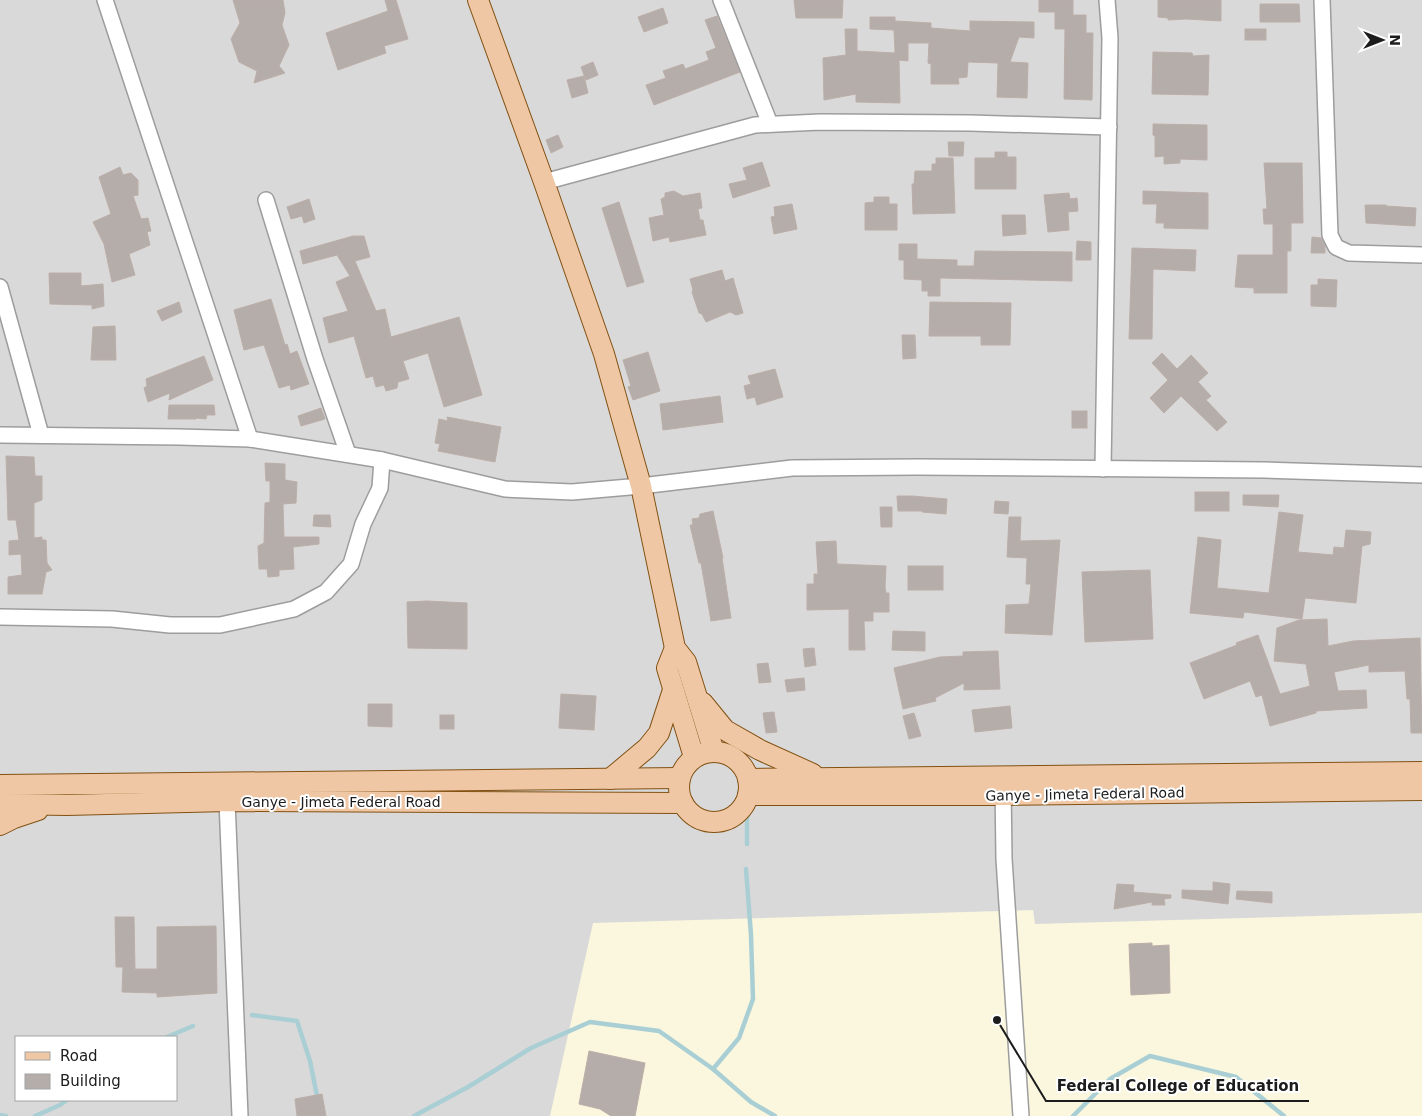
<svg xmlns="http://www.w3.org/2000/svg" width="1422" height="1116" font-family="'DejaVu Sans',sans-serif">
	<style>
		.residential { fill: #dad9d9; fill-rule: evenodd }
		.education { fill: #faf7de }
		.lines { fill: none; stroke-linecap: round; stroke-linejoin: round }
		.stream { stroke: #a9cfd5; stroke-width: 4.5 }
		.building { fill: #b5ada9; stroke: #bcaea8 }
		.minor-casing { stroke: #9d9d9d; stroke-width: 18 }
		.major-casing { stroke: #825112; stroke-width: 22 }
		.minor { stroke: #fff; stroke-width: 15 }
		.major { stroke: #efc7a5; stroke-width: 20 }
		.labels { text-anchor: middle; stroke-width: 4; stroke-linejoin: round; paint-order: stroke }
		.street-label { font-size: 14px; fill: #1c1c1c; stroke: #fff }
		.leader { fill: none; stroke: #1c1c1c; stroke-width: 2 }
		.callout-dot { fill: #1c1c1c; stroke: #fff; stroke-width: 2 }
		.callout-label { font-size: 15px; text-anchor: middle; font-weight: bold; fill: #1c1c1c; stroke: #fff; stroke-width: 4; stroke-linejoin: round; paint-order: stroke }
	</style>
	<rect width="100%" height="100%" fill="#ece8e3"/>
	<path class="residential" d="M0,0H1422V1116H0ZM16,1037H176V1100H16Z"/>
	<path class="education" d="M1033,910L1035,924L1422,913V1116H550L593,923Z"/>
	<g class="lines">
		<g class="stream">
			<path d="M747,816V844"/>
			<path d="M252,1015L297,1021L310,1061L318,1101"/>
			<path d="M167,1037L193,1026"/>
			<path d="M713,1069L739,1038L753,999L751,935L746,869"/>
			<path d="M0,1115L6,1116"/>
			<path d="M35,1116L60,1105L67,1100"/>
			<path d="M414,1116L468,1087L531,1048L590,1022L659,1031L713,1069L751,1102L775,1116"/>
			<path d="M1073,1116L1110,1079L1150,1056L1236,1077L1284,1116"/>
		</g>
	</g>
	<g class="building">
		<path d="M233,0H283L285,13L282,25L289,45L279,66L285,73L254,83L257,71L239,62L231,39L240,23Z"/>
		<path d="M385,0H396L408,39L384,46L386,53L338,70L326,33L388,11Z"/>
		<path d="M794,0H843L842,18H796Z"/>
		<path d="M1039,0H1073V15H1086V33H1093L1092,100L1064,99L1065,29H1055V12H1039Z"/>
		<path d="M1158,0H1221V21L1186,19L1168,20V18L1158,17Z"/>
		<path d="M1260,4H1299L1300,22H1260Z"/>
		<path d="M663,8L668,23L644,32L638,17Z"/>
		<path d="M717,16L740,72L654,105L646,85L666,78L663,71L683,64L685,69L709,60L706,52L716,48L705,20Z"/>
		<path d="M870,17H895V21L931,23V28L970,31V21L1034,22V38L1019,37L1010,62L1028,63L1027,98L997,97L998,63L968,62L967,77L958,78L959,84H931V64L928,63L929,43H908V61L899,60L900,103L856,102V94L824,100L823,58L846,55L845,29H857V51L895,53L894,30L870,29Z"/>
		<rect x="1245" y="29" width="21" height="11"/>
		<path d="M1153,52L1192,53L1193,56L1209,55L1208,95L1152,94Z"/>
		<path d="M593,62L598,75L586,80L581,67Z"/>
		<path d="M584,76L588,93L572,98L567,80Z"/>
		<path d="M1153,124L1207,125V160L1180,159V163L1164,164V156L1155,157V136L1153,135Z"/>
		<path d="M558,135L563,147L551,153L546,140Z"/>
		<path d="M948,142H964L963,156H949Z"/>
		<path d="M995,152H1007V157H1016V189H975V158H995Z"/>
		<path d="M936,158H953L955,213L913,214L912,184H914L915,171H932V164H936Z"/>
		<path d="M762,162L770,186L733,198L729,184L747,180L743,168Z"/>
		<path d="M1264,163H1302L1303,223H1291V251H1287V293H1254V288L1235,287L1238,255H1273V224H1264L1263,209H1267Z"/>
		<path d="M120,167L123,175L131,173L138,180V195L133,196L141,219L148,218L151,231L147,232L150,245L129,254L135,275L112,282L104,244L93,222L111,214L99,177Z"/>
		<path d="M674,191L683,196L700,193L702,208L698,209L700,220H703L706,235L670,242L669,237L653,241L649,218L664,215L661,199L665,197V193Z"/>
		<path d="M1143,191L1208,193V229L1164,228V223H1156L1157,204H1143Z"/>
		<path d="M1069,193L1070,199L1077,198L1078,211L1068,212L1069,230L1048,232L1044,195Z"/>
		<path d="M874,197H889V204H897V230H865V203L874,202Z"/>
		<path d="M309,199L315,219L304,223L302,216L291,219L287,207Z"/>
		<path d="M619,202L644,282L627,287L602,208Z"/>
		<path d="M792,204L797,229L774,234L771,217L775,216L774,207Z"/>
		<path d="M1365,205H1386V206L1416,208L1415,226L1366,223Z"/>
		<path d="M1002,215H1025L1026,234L1003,236Z"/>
		<path d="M353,236H364L370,257L355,261L376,311L385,309L391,337L459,317L482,395L444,407L428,353L403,361L409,379L398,382L397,388L386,391L384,385L376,387L373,376L366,378L354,336L329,343L323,318L348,311L336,282L350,276L337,255L303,264L300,251Z"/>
		<path d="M1312,237L1321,238L1325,246V253H1311Z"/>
		<path d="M1077,241L1091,242V260H1076Z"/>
		<path d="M899,244H917V259L957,260V266H974L975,251L1072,252V281L940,278V296H928V291H922V280L904,279V260H899Z"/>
		<path d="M1132,248L1196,250L1195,271L1153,269L1152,339H1129Z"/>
		<path d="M722,270L725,281L733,278L743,313L736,315L730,312L706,322L702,314L699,313L692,292L693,290L690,279Z"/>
		<path d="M49,273H81V286L103,284L104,306L92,309V305L50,304Z"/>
		<path d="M1318,279L1337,280L1336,307L1311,306V285H1318Z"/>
		<path d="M271,299L285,345L287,344L290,354L297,351L309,384L291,390L290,385L279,388L264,345L244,350L234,310Z"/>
		<path d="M179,302L182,312L162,321L157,311Z"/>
		<path d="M930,302L1011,303L1010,345H981V336H929Z"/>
		<path d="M115,326L116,360H91L93,327Z"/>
		<path d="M902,335H915L916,358L903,359Z"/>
		<path d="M648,352L660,391L633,400L628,387L631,386L623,360Z"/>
		<path d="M1162,353L1177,369L1191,355L1208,373L1198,382L1211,396L1206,400L1227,422L1217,431L1181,396L1164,413L1150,398L1168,380L1152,363Z"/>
		<path d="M204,356L213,380L169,400L170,393L148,402L144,388L147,386L146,379Z"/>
		<path d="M775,369L783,397L757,405L755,397L747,399L744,386L751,384L748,376Z"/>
		<path d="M720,396L723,422L663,430L660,404Z"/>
		<path d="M169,405H214L215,415H207L206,419L196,418V419H168Z"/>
		<path d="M321,408L325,419L301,426L298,416Z"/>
		<rect x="1072" y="411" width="15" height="17"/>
		<path d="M447,417L501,427L495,462L438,451L440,444L435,443L439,419L448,421Z"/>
		<path d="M6,456L34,457L35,476H42V500L34,503V538L42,537V540H46L47,563L52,570L46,572L42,594H8V577L22,575L21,554L9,555V541L19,540L16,520H8Z"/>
		<path d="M265,463L285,464V480L297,482L296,503L283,504L284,537H319V544L293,547L294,569L279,570V576L268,577L267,569H259L258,546L264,543L265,503L270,502V481H266Z"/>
		<rect x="1195" y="492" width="34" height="19"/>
		<path d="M1243,495H1279L1278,507L1243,505Z"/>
		<path d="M897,496H912L947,499L946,514L922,512V511H898Z"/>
		<path d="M995,501L1009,502L1008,514L994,513Z"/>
		<path d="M880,507H892V527H881Z"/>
		<path d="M713,511L723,558H722L731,618L711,621L701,563H699L690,525H693L692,519L699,518L700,514Z"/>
		<path d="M1279,512L1303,515L1298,552L1333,555L1334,547L1344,548L1346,530L1371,532L1370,544L1362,546L1356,603L1305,598L1302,619L1244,612L1243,618L1190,613L1198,537L1221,540L1217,588L1269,593Z"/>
		<path d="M314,515H330L331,527L313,526Z"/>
		<path d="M1009,517H1021L1020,541L1060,540L1052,635L1005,633L1006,605L1029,604L1031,584H1026L1027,558L1007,557Z"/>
		<path d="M836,541L837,564L886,566L885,587L886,593H889V612H873V621H864L865,650H849V609L807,610V584H814V574H818L816,542Z"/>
		<rect x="908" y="566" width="35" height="24"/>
		<path d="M1150,570L1153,639L1085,642L1082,572Z"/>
		<path d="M427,601L467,603V649L408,648L407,602Z"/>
		<path d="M1327,619L1328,646L1353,641L1420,638L1422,733H1411L1410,699H1407L1405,671L1369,672V665L1334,672L1338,691L1366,690L1367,708L1316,711V713L1270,726L1262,695L1256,697L1250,681L1204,699L1190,663L1237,645L1236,643L1258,635L1280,694L1310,686L1306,664L1274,661L1277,628L1299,620Z"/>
		<path d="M893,631L925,632V651L892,650Z"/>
		<path d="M814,648L816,665L805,667L803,649Z"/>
		<path d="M998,651L1000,689L964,690V683L935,698L936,701L903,709L894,668L940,657L963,656V652Z"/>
		<path d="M768,663L771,682L759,683L757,664Z"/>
		<path d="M804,678L805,690L787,692L785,680Z"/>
		<path d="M561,694L596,696L594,730L559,728Z"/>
		<path d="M368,704H392V727L368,726Z"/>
		<path d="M1010,706L1012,728L975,732L972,710Z"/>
		<path d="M774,712L777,732L766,733L763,713Z"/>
		<path d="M914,713L921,736L909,739L903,716Z"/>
		<rect x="440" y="715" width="14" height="14"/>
		<path d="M1213,882L1230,884L1228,904L1182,898V890L1213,891Z"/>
		<path d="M1117,884L1134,885L1133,892L1171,895V898L1164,899L1165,905H1152V902L1114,909Z"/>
		<path d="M1237,891L1272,892V903L1236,899Z"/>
		<path d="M115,917H134L135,969H157V927L216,926L217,993L157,997V993L122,992L123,967H116Z"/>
		<path d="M1152,943V946L1169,945L1170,993L1131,995L1129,944Z"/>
		<path d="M589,1051L645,1063L635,1116H611L600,1109L579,1104Z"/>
		<path d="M322,1094L326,1116H297L295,1099Z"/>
	</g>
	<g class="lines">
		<g class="minor-casing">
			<g id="minor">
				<path d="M105,0L250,439"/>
				<path d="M721,0L770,124"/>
				<path d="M1322,0L1330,235L1336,247L1349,253L1422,255"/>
				<path d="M544,182L755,125L820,122L970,123L1109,127"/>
				<path d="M266,200L315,359L348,454"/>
				<path d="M0,287L41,435"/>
				<path d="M0,435L179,437L250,439L382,460L505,489L572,492L641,486L792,468L917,467L1264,470L1422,475"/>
				<path d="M1103,469L1110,38L1107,0"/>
				<path d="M0,617L112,619L170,625H220L294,609L326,592L351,564L363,524L380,488L382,460"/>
				<path d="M1003,786L1004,859L1021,1116"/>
				<path d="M227,801L240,1116"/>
			</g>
		</g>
		<g class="major-casing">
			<g id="major">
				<path d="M478,0L544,182L604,354L641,486L675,648L686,662L714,752"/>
				<path d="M675,648L667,668L694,757"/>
				<path d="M703,703L725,730L760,750L813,774"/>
				<circle cx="714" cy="787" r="35"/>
				<path d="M610,779L647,748L659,733L673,690"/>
				<path d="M748,779L1422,772"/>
				<path d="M0,785L680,778"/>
				<path d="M748,795H1003L1422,790"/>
				<path d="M0,804L67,805L227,801L683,803"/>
				<path d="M0,825L14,818L38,810"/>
			</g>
		</g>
		<use href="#minor" class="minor"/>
		<use href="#major" class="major"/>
	</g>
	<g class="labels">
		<g class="street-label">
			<text transform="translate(1085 794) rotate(-1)" y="5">Ganye - Jimeta Federal Road</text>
			<text x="341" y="807">Ganye - Jimeta Federal Road</text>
		</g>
	</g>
	<path class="leader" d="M997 1020L1046 1101H1309"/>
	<circle class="callout-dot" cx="997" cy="1020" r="5"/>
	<g class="callout-label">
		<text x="1178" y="1091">Federal College of Education</text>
	</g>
	<rect x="15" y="1036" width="162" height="65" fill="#ffffff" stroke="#a4a4a4"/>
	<rect x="25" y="1052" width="25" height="8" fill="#efc7a5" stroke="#a4a4a4"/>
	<text x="60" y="1061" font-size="15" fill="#1c1c1c">Road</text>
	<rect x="25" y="1074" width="25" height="15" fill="#b5ada9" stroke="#a4a4a4"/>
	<text x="60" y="1086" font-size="15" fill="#1c1c1c">Building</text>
	<g transform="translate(1382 40) rotate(90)" stroke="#ffffff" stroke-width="4" paint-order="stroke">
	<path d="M0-4L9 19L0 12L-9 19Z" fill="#1c1c1c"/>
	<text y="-8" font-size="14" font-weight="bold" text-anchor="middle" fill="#1c1c1c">N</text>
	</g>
</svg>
